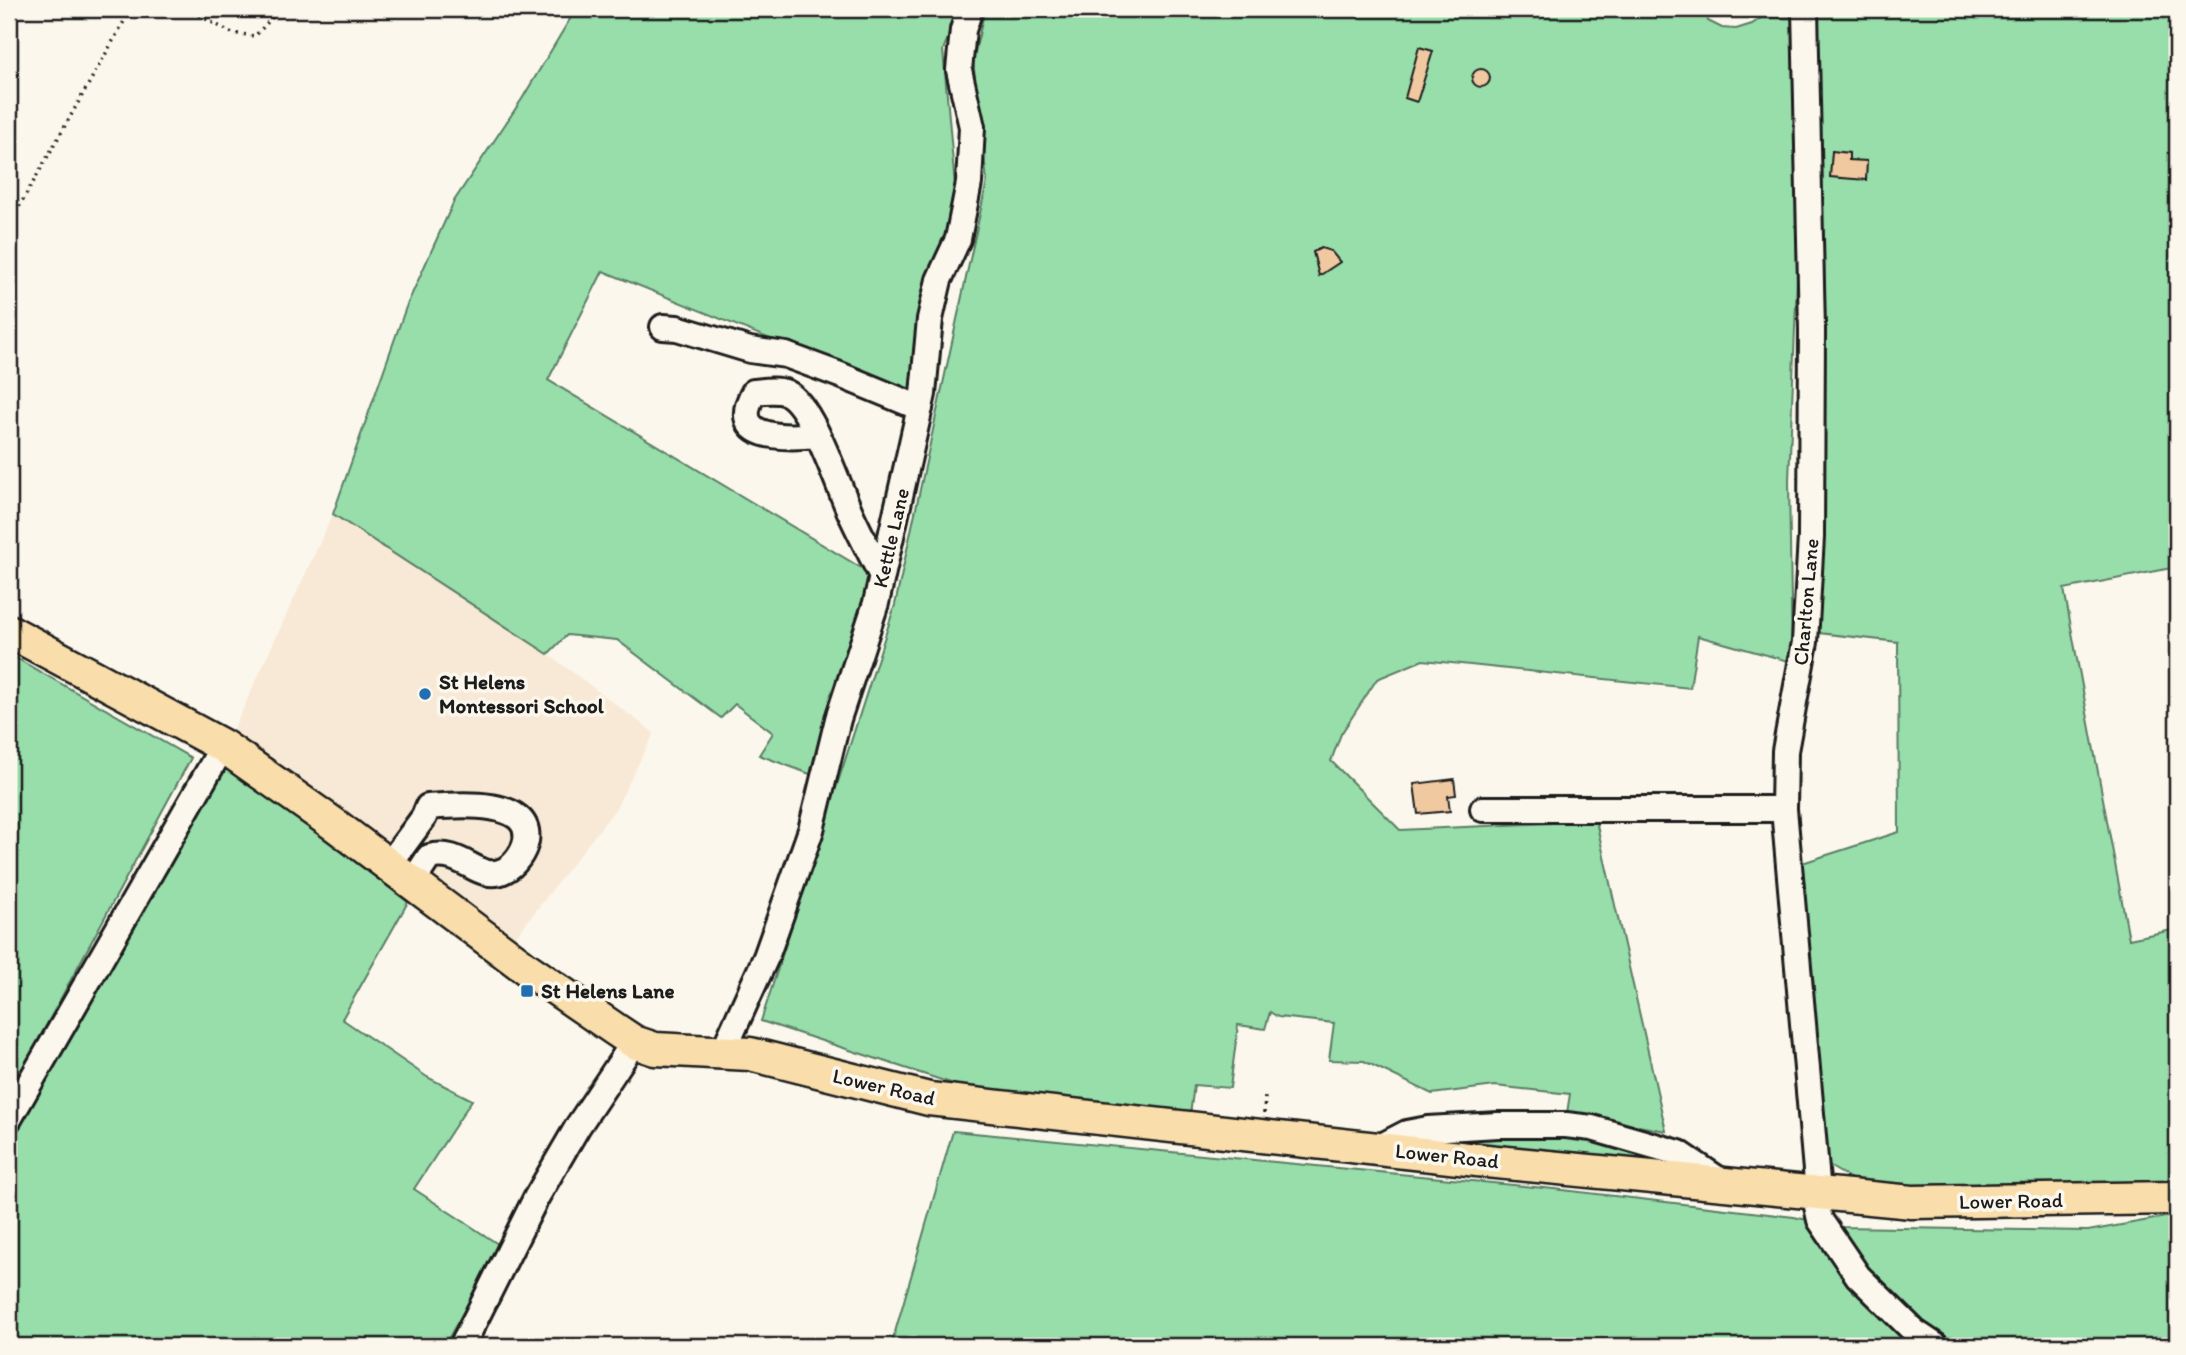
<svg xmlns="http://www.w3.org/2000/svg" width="2186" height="1355" font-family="Itim,sans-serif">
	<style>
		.built { fill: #f8e9d6 }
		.green { fill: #97deab; stroke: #5a7d64; stroke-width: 2 }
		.building { fill: #f1c9a1; stroke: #1c1c1c; stroke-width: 2 }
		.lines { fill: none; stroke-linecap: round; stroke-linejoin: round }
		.minor-casing { stroke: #1c1c1c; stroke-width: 30 }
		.major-casing { stroke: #1c1c1c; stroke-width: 37 }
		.path { stroke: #1c1c1c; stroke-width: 3.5; stroke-dasharray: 2 5; stroke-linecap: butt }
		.minor { stroke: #fbf7ec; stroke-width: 24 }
		.major { stroke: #f9deab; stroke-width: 32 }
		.poi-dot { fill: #1f6fb2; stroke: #fbf7ec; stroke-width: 2.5 }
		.labels { text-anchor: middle; stroke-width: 7; stroke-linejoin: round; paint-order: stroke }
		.street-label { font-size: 21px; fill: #1c1c1c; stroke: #fbf7ec }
		.poi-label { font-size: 21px; font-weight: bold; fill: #1c1c1c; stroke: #fbf7ec; text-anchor: start }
	</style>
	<rect width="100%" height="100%" fill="#fbf7ec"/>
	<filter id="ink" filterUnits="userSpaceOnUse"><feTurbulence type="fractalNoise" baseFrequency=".0143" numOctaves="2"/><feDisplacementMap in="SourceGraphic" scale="14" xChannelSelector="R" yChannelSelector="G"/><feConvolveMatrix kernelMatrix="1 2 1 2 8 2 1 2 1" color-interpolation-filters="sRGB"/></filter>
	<g filter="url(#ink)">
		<path class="built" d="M333,514L548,654L654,733L616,808L509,945L229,739Z"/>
		<g class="green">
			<path d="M576,9H960L943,50L957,209L922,292L920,400L603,271L548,380L873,575L815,776L759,755L773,733L735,704L721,718L617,640L567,635L548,654L333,514L406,307L454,201L522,99Z"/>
			<path d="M985,9H1705L1708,21L1722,28L1736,29L1752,24L1761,18L1798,17L1816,9H2177V567L2064,589L2129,939L2177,929V1189L1862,1185L1829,1166L1799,864L1899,832L1898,642L1810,632L1818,219L1794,226L1799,227L1789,481L1792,662L1698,636L1690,688L1423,660L1377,679L1341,734L1331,761L1400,830L1596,821L1666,1131L1567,1113L1570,1094L1495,1086L1432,1094L1364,1061L1329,1060L1334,1023L1278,1017L1270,1012L1265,1029L1238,1025L1230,1088L1194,1085L1190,1115L969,1089L761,1021L895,605L987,181L973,61Z"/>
			<path d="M9,654L191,758L9,1094Z"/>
			<path d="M225,762L408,902L342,1019L427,1077L472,1100L414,1189L501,1246L444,1346H9V1146Z"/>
			<path d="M953,1131L1554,1189L1794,1217L1839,1227L2088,1231L2177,1215V1346H891Z"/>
			<path d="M1544,1134C1595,1141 1631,1146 1677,1173L1410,1142Z"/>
		</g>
		<g class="building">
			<path d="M1419,47L1433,51L1417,102L1405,98Z"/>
			<circle cx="1481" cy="78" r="9"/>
			<path d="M1832,151L1849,153V160L1867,161L1866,180L1830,177Z"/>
			<path d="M1321,248L1331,251L1340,262L1319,276L1313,252Z"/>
			<path d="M1454,779L1456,795L1448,796L1450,811L1418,814L1414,784Z"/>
		</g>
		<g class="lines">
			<g class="minor-casing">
				<g id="minor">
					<path d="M1805,9L1812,330L1811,537L1805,642L1785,751L1784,809L1818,1193"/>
					<path d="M663,327L677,328L750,350L786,355L840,375L920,408"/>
					<path d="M817,435C787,438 726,441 754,392C764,391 777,389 787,393C812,405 838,486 850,512C860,534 871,555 882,576"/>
					<path d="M1483,809H1784"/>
					<path d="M388,866L424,817L428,807C453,805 533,797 526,841C524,852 515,865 505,870C478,884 464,848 429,857L412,883"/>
					<path d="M723,1052L766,957L811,830L838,719L876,603L923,394L930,319L939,280L958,239L969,183L972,127L959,70L963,30L970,9"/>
					<path d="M9,1119L223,746"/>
					<path d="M1376,1149L1407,1133L1428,1129L1498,1125H1566L1592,1128L1679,1153L1725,1184"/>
					<path d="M1814,1193L1820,1220L1858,1276L1915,1332L1936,1346"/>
					<path d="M462,1346L536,1198L578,1126L634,1042"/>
				</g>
			</g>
			<g class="major-casing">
				<path id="major" d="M9,631L223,746L335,825L527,969L616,1030L634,1042L655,1049L750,1054L929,1099L1486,1161L1912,1202L2177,1198"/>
			</g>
			<g class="path">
				<path d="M187,9L232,33L255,36L280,9"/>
				<path d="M9,225L131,9"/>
				<path d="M1264,1113L1265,1096"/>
			</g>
			<use href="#minor" class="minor"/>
			<use href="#major" class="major"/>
		</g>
	</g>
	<g class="poi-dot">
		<circle cx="425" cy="694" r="7"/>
		<rect x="520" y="984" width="14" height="14" rx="3.5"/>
	</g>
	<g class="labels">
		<g class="street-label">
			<text transform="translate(891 538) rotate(-77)" y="7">Kettle Lane</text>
			<text transform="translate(1806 602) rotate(-85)" y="7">Charlton Lane</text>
			<text transform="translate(884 1087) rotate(13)" y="7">Lower Road</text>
			<text transform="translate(1447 1156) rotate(6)" y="7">Lower Road</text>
			<text transform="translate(2011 1201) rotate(-1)" y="7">Lower Road</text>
		</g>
		<g class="poi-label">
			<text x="439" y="689">St Helens<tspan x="439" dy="24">Montessori School</tspan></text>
			<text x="541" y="998">St Helens Lane</text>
		</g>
	</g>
	<rect width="2186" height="1355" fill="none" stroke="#fbf7ec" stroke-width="35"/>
	<rect x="18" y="18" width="2151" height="1320" fill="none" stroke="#1c1c1c" stroke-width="2.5" filter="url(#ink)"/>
</svg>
